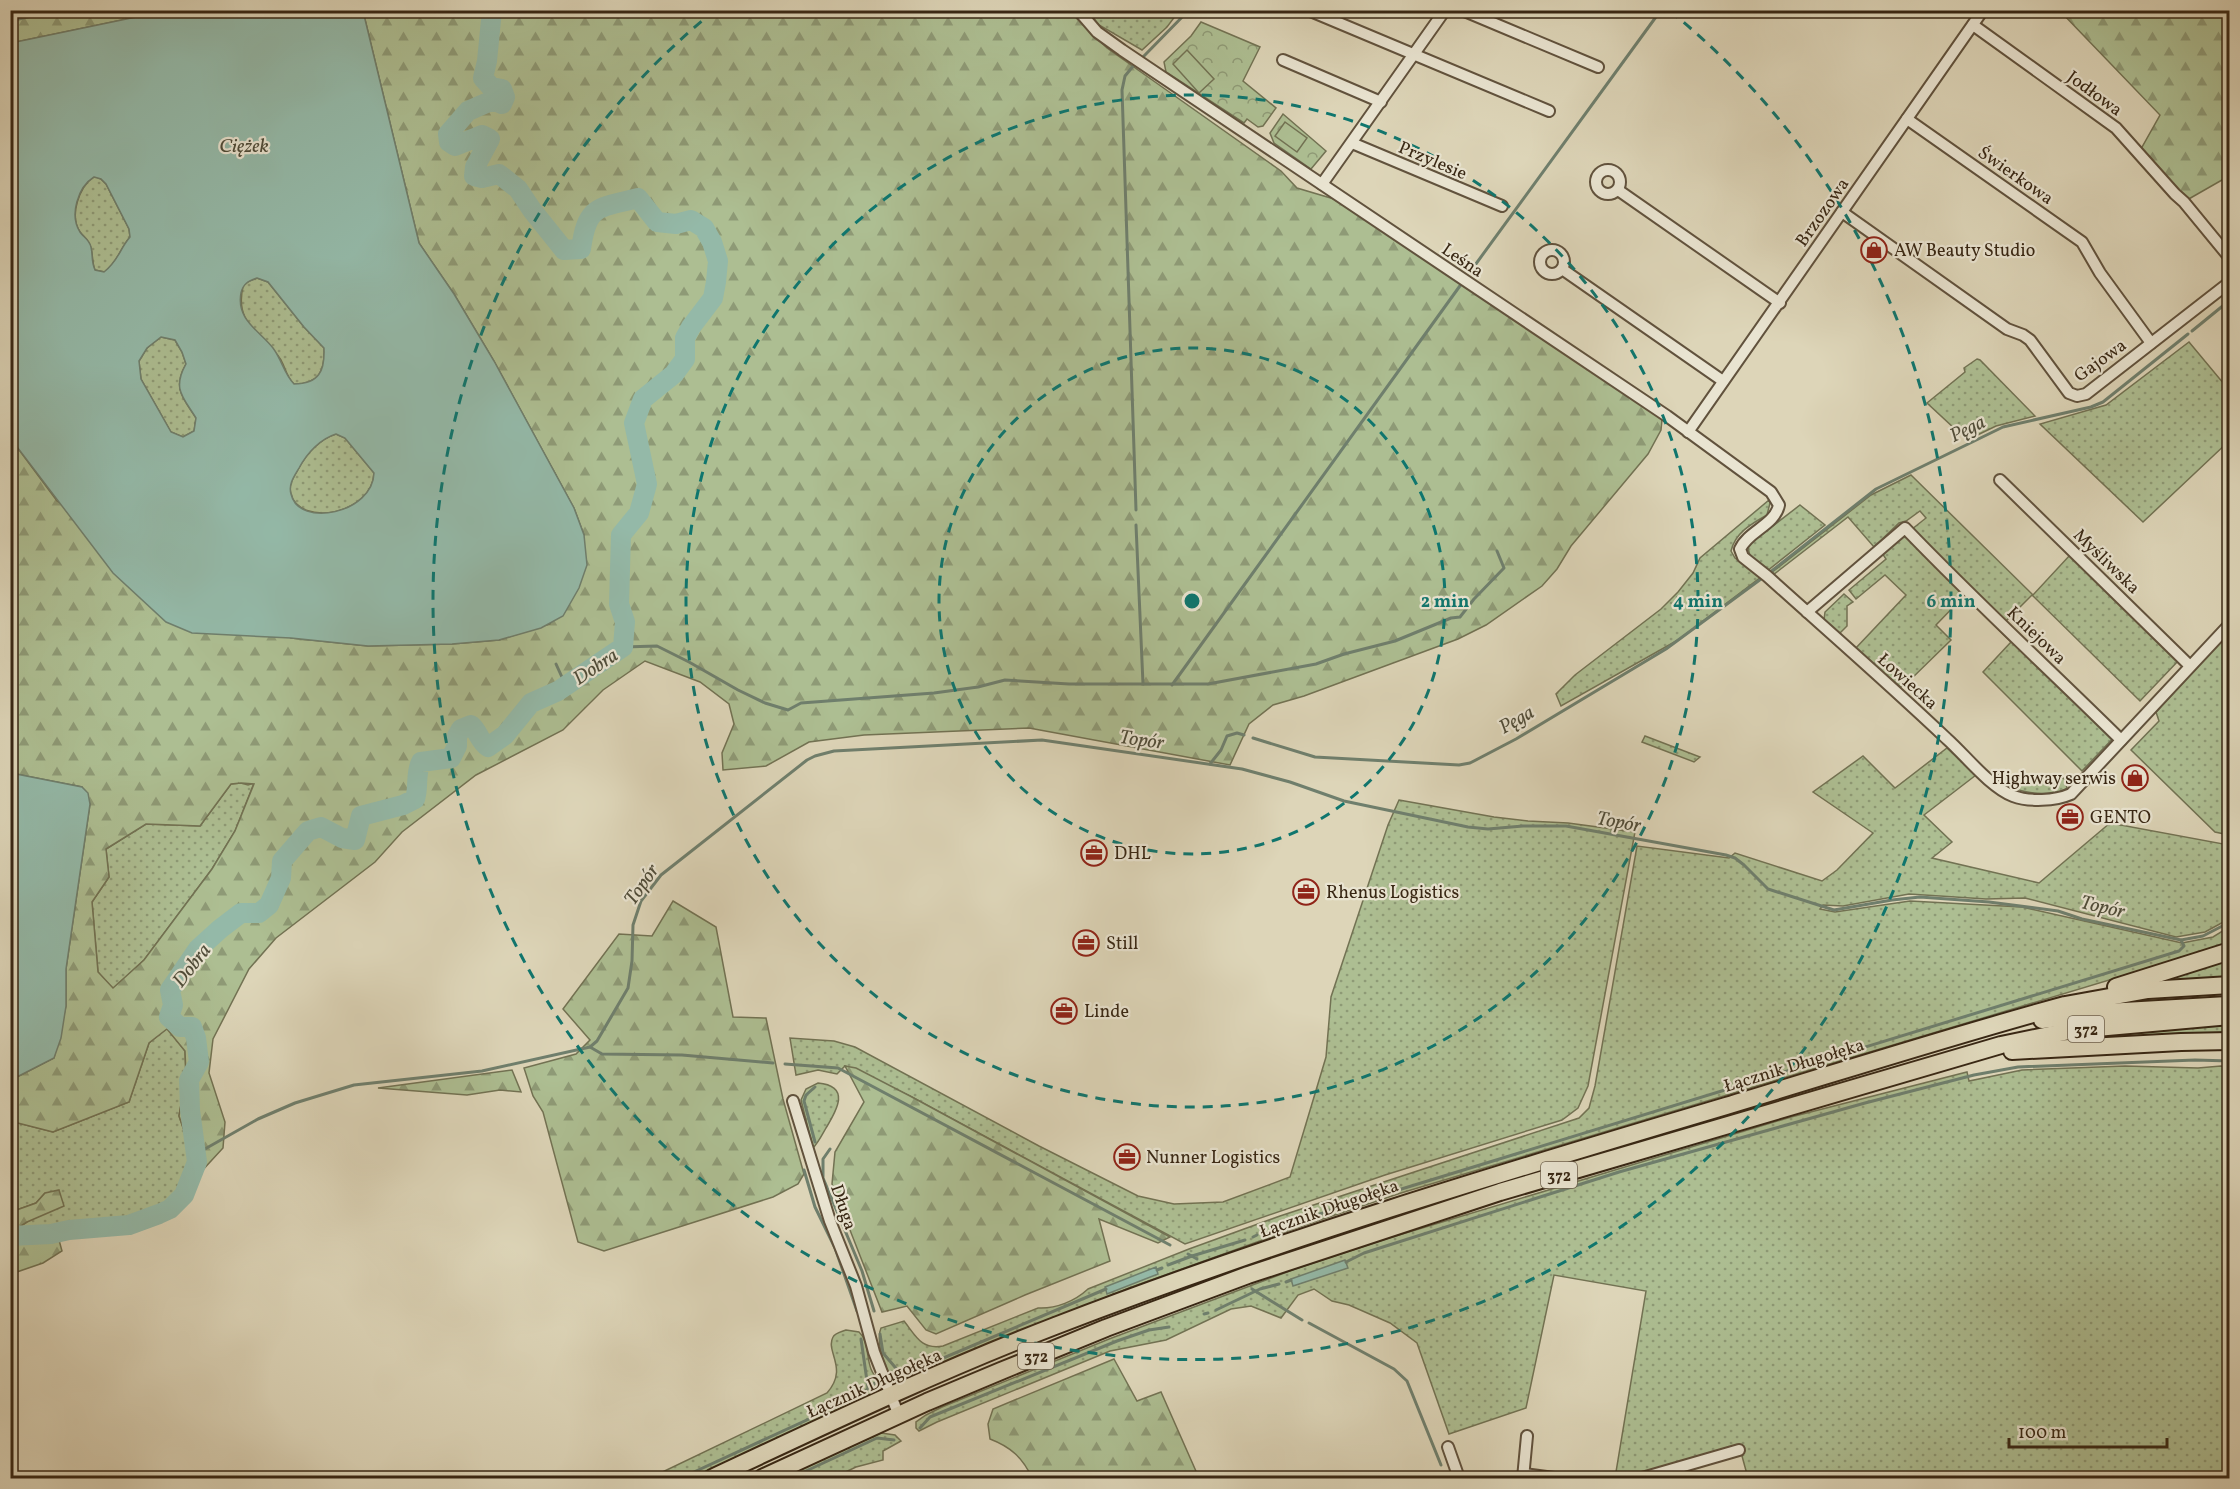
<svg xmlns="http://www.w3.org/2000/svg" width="2240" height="1489" font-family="Vollkorn,serif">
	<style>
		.grass { fill: url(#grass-dots); stroke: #727253; stroke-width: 1.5 }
		.forest { fill: url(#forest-firs); stroke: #727253; stroke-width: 1.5; fill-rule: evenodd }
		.park { fill: url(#park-crowns); stroke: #727253; stroke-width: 1.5 }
		.pitch { fill: #adbe92; stroke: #727253; stroke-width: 1.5 }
		.water { fill: #94b9a8; stroke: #6f7f6d; stroke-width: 1.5; fill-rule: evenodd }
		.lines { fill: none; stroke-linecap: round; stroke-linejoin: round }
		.stream { stroke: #6f7f6d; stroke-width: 3 }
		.river { stroke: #94b9a8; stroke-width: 20 }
		.street-casing { stroke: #61523d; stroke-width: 14 }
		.primary-casing { stroke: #382714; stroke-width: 20 }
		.street { stroke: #e9e4d1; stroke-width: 10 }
		.primary { stroke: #ddd5b8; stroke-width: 16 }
		.ring { fill: none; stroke: #0f766e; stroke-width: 3; stroke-dasharray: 10 8 }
		.labels { text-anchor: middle; stroke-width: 4.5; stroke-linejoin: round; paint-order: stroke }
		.shield { fill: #e9e4d1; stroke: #6d604d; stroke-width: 1.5 }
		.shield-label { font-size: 16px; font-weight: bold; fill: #382714 }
		.street-label { font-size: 18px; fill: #382714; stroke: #e9e4d1 }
		.poi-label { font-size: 18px; fill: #382714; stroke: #e9e4d1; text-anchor: start }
		.water-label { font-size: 20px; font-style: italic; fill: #4f4c39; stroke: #e9e4d1 }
		.centre { fill: #0f766e; stroke: #e9e4d1; stroke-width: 3 }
		.ring-label { font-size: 18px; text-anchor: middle; font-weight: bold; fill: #0f766e; stroke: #e9e4d1; stroke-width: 4.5; stroke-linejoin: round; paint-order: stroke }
	</style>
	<defs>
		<pattern id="grass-dots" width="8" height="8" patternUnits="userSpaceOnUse" patternTransform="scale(1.5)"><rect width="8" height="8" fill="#adbe92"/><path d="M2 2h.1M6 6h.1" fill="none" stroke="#8e9a76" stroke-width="1.8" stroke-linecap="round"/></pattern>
		<pattern id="forest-firs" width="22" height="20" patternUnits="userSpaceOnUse" patternTransform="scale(1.5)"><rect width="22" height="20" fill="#adbe92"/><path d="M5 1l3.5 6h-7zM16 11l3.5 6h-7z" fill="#8e9a76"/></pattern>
		<pattern id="park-crowns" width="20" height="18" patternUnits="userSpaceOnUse" patternTransform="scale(1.5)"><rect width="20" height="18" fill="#adbe92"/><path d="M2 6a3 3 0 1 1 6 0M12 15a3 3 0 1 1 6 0" fill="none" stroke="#8e9a76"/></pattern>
	</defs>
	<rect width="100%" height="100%" fill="#ddd5b8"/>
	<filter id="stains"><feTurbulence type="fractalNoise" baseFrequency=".00333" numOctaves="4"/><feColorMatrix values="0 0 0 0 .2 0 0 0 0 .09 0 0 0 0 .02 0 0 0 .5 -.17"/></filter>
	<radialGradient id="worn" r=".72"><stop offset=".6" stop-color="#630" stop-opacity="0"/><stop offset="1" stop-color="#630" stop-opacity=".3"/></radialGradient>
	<g class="grass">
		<path d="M1088,11H1179L1167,27L1142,50L1099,25Z"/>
		<path d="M94,176L101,179L106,184L129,229L130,237C119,250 119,260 105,272L95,270C91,261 94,252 89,243C87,238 83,236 80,232C69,215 79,188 94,176Z"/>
		<path d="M257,278L268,282L304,327L324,348C325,371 319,384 294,384C286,376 286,369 281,360C262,331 234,326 243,286L249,281Z"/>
		<path d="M161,337L175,340L182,352L186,364C172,388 183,398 196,418L194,431L183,437L171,432L141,379L139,361L147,348Z"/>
		<path d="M2189,342L2229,390V441L2143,522L2040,424L2106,405Z"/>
		<path d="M1977,359L1980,360L2035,416L1996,426L1967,440L1927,403L1965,372L1964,368Z"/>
		<path d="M336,434L345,438L374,473C372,515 299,527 291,494C288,484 295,475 299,468C307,453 320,439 336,434Z"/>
		<path d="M1911,475L2033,595L2070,555L2179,660L2140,701L2032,595L2006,621L2119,732L2082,771L1983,672L2011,642L1964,596L1936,625L1951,640L1906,684L1901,687L1855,649L1906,595L1885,575L1856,599L1849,590L1886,559L1882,553L1926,518L1920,511L1906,521L1899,523L1874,547L1848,517L1773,575L1771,573L1871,495Z"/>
		<path d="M1769,500L1770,503L1767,515C1751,524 1735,533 1731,551L1735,558L1761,577L1678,640L1561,706L1556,694L1575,675L1661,609L1678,592L1693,573L1700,558Z"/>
		<path d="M1800,505L1825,525L1767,571L1750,556L1748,548L1751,543Z"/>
		<path d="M1844,594L1853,602L1847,606V626L1839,634L1824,620L1825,612Z"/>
		<path d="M2229,632V835L2215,832L2131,750L2159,721L2156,712Z"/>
		<path d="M1645,736L1700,757L1694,762L1642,742Z"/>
		<path d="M1947,748L1976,775L1924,815L1952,842L1932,858L2039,883L2110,823L2229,845V919L2205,932L2176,937L2025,898L1986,899L1909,894L1843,906L1823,905L1820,909L1835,912L1910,901L2022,907L2182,943L2213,937L2229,927V944L1401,1193L1293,1229L1129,1288L904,1379C900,1380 894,1380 891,1376C883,1367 876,1339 881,1328L904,1321C916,1336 921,1350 943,1346L1038,1308C1056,1309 1075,1301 1088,1289L1189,1249L1280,1216L1579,1118L1589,1108L1595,1086L1637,846L1729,858L1735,853L1822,881L1837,870L1873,833L1813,792L1863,756L1895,788Z"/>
		<path d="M2002,772L2022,780L2064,778L2067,788C2052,799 2007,793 1998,776Z"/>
		<path d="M241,783L248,785L254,783L235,831L212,869L144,960L113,989L98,972L92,902L109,877L106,849L146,824L200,826L231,784Z"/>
		<path d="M1399,800L1494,817L1528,821L1568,823L1635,832L1588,1086L1578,1108L1562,1120L1385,1175L1185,1244L910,1096L845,1066L837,1074L818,1070L796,1075L790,1038L834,1041L855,1047L1039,1146L1138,1196L1174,1204L1223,1202L1290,1177L1326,1057L1331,997L1388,825Z"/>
		<path d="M2229,958V979L2146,982Z"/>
		<path d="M2229,1020V1033L2060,1039Z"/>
		<path d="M167,1028L185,1051L186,1076L179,1116L199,1174L186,1180L179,1192L160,1207L114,1220L48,1228L16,1229L27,1222L45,1193L36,1203L11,1212V1127L18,1123L53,1132L129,1102L149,1043Z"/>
		<path d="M2125,1066L2198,1068L2221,1066L2229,1068V1478H1748L1739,1445L1629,1478H1615L1646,1291L1554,1275L1526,1408L1449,1434L1417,1343L1390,1323L1349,1305L1332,1301L1314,1289L1298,1295L1281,1318L1251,1306L1231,1309L1166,1340L1110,1351L937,1422L919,1431L916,1428V1422L926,1415L942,1407L1109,1339L1295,1269L1389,1238L1791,1117L1967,1072L1969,1081L2022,1070Z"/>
		<path d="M818,1083C851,1086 837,1110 826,1128C822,1135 818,1143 813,1148L801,1100L806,1089Z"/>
		<path d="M846,1330L859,1332C869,1341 866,1356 871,1369C873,1375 878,1378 880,1386L873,1394L691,1478H650L827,1393C849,1368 825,1352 833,1337C835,1333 841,1332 846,1330Z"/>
		<path d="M881,1433L895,1435L901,1441L883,1451V1460L856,1467L833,1478H779Z"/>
	</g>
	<g class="forest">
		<path d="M10,11H165L11,43Z"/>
		<path d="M363,11H1069L1107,48L1281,171L1297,188L1334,199L1415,251L1662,419L1661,430L1648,454L1571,546L1557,569L1542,586L1486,625L1458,639L1304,696L1273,705L1249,724L1230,765L1029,728L864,735L809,742L766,766L723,770L722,753L734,724L729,704L700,682L645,661L603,690L563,730L476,775L402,832L375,862L276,938L249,969L213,1039L209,1073L225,1122L223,1148L199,1174L179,1116L186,1076L185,1051L167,1029L149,1043L129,1102L53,1132L18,1123L11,1127V1080L54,1058L66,1006V969L90,804L82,787L11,773V439L57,501L291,638L368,646L452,644L499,640L550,624L584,535L574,508L494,361L454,294L419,243ZM241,783L254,784L235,831L212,869L144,960L113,988L98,972L92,902L109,877L106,849L146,824L200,826L231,784Z"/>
		<path d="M2060,11H2229V176L2187,200L2180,194L2141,149L2160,115Z"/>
		<path d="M673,901L716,927L733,1017L766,1018L783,1099L804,1174L798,1184L773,1197L604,1251L578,1242L543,1112L533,1096L524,1068L576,1054L590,1040L563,1009L619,934L652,936Z"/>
		<path d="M845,1066L856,1068L910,1096L1170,1237L1158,1243L1099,1219L1110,1261L1025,1295L936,1334L926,1330L907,1306L882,1312L832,1184L835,1152L864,1102Z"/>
		<path d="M512,1070L521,1092L500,1090L467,1095L378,1088Z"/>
		<path d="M59,1190L64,1206L27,1222L16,1229L21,1242L59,1240L62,1251L43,1263L17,1272L11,1280V1212L36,1203L45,1193Z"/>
		<path d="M1114,1359L1137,1401L1161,1392L1199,1478H1032C1023,1458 1011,1447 990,1439L988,1424L993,1409Z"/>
	</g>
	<g class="park">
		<path d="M1201,22L1260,47L1243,81L1276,108L1263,126L1258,127L1247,119L1244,123L1166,72L1164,62L1191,36Z"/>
		<path d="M1283,114L1326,151L1311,169L1274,143L1270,133Z"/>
	</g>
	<g class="pitch">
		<path d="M1187,50L1214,79L1199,93L1173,64Z"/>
		<path d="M1285,122L1307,138L1297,152L1275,136Z"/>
	</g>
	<g class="water">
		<path d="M165,11H363L419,243L454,294L494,361L574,508L584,535L587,565L579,588L563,616L541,628L499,640L452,644L368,646L291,638L192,633L166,622L113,573L11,439V43ZM94,177L101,179L106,184L129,229L130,237C119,250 119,260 104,272L95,270C91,261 93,255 91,247C89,239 84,238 80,232C69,215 78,187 94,177ZM257,278L268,282L304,327L324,348C325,371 319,384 294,384C284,374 282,360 273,348C259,330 236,320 241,293C243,284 248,281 257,278ZM161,337L175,340L182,352L186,364C172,389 183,397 196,418L194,431L183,437L171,432L141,379L139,361L147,348ZM336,434L345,438L374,473C373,513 299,529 291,494C288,484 295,475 299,468C307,453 320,439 336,434Z"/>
		<path d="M11,773L82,787L88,793L90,804L66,969V1006L61,1038L54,1058L11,1080Z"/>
		<path d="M1345,1260L1348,1268L1293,1286L1291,1279Z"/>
		<path d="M1156,1267L1158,1274L1107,1294L1105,1287Z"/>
	</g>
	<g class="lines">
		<g class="stream">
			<path d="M10,21L58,10"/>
			<path d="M1143,57L1189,10"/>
			<path d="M1134,65L1125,76L1122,90L1136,510"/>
			<path d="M1470,272L1661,10"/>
			<path d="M2192,331L2230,300"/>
			<path d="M1136,525L1143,684"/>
			<path d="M1769,573L1876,489L2003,427L2091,407L2103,402L2188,334"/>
			<path d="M623,647L657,646L689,662L738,690L765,703L788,710L801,703L934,693L978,687L1005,680L1069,684H1208L1316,664L1344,654L1395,641L1451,618L1460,617L1474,599L1504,568L1497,551"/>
			<path d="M556,664L566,686"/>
			<path d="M1172,685L1462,283"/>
			<path d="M1253,738L1315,757L1459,765L1470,763L1516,739L1666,649L1761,579"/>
			<path d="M1210,764L1221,750L1227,736L1237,733L1244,735"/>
			<path d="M590,1047L602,1054L682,1055L773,1063"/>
			<path d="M785,1064L838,1068L1170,1245"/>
			<path d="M815,1142L804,1101L806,1095L815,1087"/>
			<path d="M830,1149L823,1159V1178L862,1271L874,1311"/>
			<path d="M196,1154L258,1119L295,1103L354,1085L482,1071L590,1047L597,1041L628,988L632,961L633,925L641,901L661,875L807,760L815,756L834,751L1042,740L1242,769L1290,782L1344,801L1468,827L1488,829L1523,826H1566L1726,855L1735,858L1744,865L1768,889L1834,910L1892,900L1920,897L1989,902L2058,911L2082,919L2181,940L2203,936L2230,922"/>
			<path d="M804,1170L815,1207L835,1248L857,1311"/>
			<path d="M1310,1217L2179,951L2184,946L2181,940"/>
			<path d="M1253,1237L1257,1235"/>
			<path d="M1188,1254L1197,1259"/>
			<path d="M1192,1256L1245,1240"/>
			<path d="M1346,1262L1364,1253L1619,1172L1865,1103L1974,1075L2018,1067L2195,1060L2230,1061"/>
			<path d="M1168,1265L1192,1256"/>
			<path d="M1157,1270L1162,1268"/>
			<path d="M1286,1282L1291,1280"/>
			<path d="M1252,1289L1302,1320"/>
			<path d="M1216,1310L1260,1289L1279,1284"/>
			<path d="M1204,1314L1208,1313"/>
			<path d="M1309,1323L1394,1369L1407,1381L1441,1465"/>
			<path d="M880,1334L883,1353L900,1373"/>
			<path d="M861,1339L868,1388"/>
			<path d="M894,1374L915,1370L1106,1289"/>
			<path d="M920,1428L930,1417L1117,1341L1149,1330L1169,1327"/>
			<path d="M681,1478L859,1396L875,1383"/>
			<path d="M791,1478L877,1438L894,1440"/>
		</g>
		<path class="river" d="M10,1236L51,1234L69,1230L129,1225L159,1214L170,1209L184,1195L197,1162L190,1110L189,1080L199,1062L196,1038L192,1027H180L169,1017L173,1005L170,990L198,949L220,929L241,913H259L269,905L281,878L282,861L308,831L321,827L342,838L355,840L361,816L403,805L415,799C419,787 415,774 421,762L451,758L457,746V736L461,729L471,725C479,732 479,741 488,747L505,735L531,703L558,691L623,647L625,622L619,604L621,535L639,513L647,484L634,423L643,399L674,374L685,359V338L691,327L713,298L716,282L718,261L712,242L704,228L691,220L676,224L657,222L638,198C599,208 587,204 581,249L564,250L532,210L518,189L499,174L482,178L474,176L475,167L490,139L482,135L455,146L449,142L448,134L468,111L493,100L502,104L505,97L502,89L491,87L483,78L487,61L492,10"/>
		<g class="street-casing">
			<g id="street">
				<path d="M1078,10L1097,32L1122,50L1667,416L1771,492L1779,505C1775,525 1748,531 1740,549L1743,557L1767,576C1827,630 1888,683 1947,739C1965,755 1990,787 2013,796C2029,802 2055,801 2071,794L2230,624"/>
				<path d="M1308,10L1549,111"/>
				<path d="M1462,10L1598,67"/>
				<path d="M1973,25L2116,128L2175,194L2184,202L2230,258"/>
				<path d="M1283,60L1381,102"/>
				<path d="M1907,119L2082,242L2100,273L2151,343"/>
				<path d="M1352,143L1502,206"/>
				<circle cx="1608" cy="182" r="12"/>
				<path d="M1322,184L1445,10"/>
				<path d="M1618,190L1780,303"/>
				<path d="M1842,212L2007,329L2023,335L2030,340L2069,393L2077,396L2086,394L2230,282"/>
				<circle cx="1552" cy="262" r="12"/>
				<path d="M1562,269L1723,381"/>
				<path d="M1688,432L1983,10"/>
				<path d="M2000,480L2190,666"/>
				<path d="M1807,612L1905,528C1975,601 2049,669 2121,740"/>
				<path d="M793,1101L830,1221L856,1286L874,1352L899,1416"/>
				<path d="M1448,1447L1459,1478"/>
				<path d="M1524,1474L1554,1478"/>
				<path d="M1523,1478L1527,1436"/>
				<path d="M1642,1478L1739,1450"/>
			</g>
		</g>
		<g class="primary-casing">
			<g id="primary">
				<path d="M2116,987L2230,951"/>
				<path d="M2042,1020L2107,1012L2228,1005"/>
				<path d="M2012,1051L2181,1042L2230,1041"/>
				<path d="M712,1478C825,1425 938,1371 1055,1326C1275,1241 1500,1173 1726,1106C1839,1072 1951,1036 2065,1005L2148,990L2230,985"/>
				<path d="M762,1478L927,1402L1001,1371L1106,1328L1248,1275L1500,1192L2001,1045L2074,1030L2230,1016"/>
			</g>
		</g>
		<use href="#street" class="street"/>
		<use href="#primary" class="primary"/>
	</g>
	<g class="ring">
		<circle cx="1192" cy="601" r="253"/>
		<circle cx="1192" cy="601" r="506"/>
		<path d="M1670 11A759 759 0 1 1 714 11"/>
	</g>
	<defs>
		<g id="shop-ring" transform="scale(1.35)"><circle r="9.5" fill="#e9e4d1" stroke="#8f2418" stroke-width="1.5"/><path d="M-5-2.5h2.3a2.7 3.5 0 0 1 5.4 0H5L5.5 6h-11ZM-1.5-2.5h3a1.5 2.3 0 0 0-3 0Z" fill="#8f2418"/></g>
		<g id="office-ring" transform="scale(1.35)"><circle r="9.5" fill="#e9e4d1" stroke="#8f2418" stroke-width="1.5"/><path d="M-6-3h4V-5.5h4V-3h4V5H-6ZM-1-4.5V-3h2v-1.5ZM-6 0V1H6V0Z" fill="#8f2418"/></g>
	</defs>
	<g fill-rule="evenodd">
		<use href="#shop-ring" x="1874" y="250"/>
		<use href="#shop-ring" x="2135" y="778"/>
		<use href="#office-ring" x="2070" y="817"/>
		<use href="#office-ring" x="1094" y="853"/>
		<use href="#office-ring" x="1306" y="892"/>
		<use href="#office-ring" x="1086" y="943"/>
		<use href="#office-ring" x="1064" y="1011"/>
		<use href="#office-ring" x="1127" y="1157"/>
	</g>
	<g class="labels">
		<g class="shield">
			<rect x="2068" y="1016" width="36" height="26" rx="4.5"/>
			<rect x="1541" y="1162" width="36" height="26" rx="4.5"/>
			<rect x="1018" y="1343" width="36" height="26" rx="4.5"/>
		</g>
		<g class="shield-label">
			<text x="2086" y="1035">372</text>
			<text x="1559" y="1181">372</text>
			<text x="1036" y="1362">372</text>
		</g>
		<g class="street-label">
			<text transform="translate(2095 93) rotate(36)" y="6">Jodłowa</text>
			<text transform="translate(1433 160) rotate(23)" y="6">Przylesie</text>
			<text transform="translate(2016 175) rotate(35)" y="6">Świerkowa</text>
			<text transform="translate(1822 212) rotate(-55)" y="6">Brzozowa</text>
			<text transform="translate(1463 260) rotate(34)" y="6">Leśna</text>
			<text transform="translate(2100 360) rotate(-36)" y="6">Gajowa</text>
			<text transform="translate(2107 561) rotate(44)" y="6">Myśliwska</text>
			<text transform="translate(2037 635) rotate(44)" y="6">Kniejowa</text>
			<text transform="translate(1908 681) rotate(42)" y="6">Łowiecka</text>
			<text transform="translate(1794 1065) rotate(-17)" y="6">Łącznik Długołęka</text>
			<text transform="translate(844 1207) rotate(71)" y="6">Długa</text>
			<text transform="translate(1329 1208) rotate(-19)" y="6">Łącznik Długołęka</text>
			<text transform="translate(874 1383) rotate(-24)" y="6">Łącznik Długołęka</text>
		</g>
		<g class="poi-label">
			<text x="1894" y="256">AW Beauty Studio</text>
			<text x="2116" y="784" text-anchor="end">Highway serwis</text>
			<text x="2090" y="823">GENTO</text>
			<text x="1114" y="859">DHL</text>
			<text x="1326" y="898">Rhenus Logistics</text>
			<text x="1106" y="949">Still</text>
			<text x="1084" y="1017">Linde</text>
			<text x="1146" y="1163">Nunner Logistics</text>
		</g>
		<g class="water-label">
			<text x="244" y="152">Ciężek</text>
			<text transform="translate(1967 428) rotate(-26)" y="7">Pęga</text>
			<text transform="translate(595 666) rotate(-34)" y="7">Dobra</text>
			<text transform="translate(1516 719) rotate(-30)" y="7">Pęga</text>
			<text transform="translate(1142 739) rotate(8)" y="7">Topór</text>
			<text transform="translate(1619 821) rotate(10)" y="7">Topór</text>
			<text transform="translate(641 884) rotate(-55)" y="7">Topór</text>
			<text transform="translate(2103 906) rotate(13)" y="7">Topór</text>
			<text transform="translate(191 965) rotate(-52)" y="7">Dobra</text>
		</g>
	</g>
	<circle cx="1192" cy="601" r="9" class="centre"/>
	<g class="ring-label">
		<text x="1445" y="607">2 min</text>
		<text x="1698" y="607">4 min</text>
		<text x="1951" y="607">6 min</text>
	</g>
	<rect width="2240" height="1489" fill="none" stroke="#ddd5b8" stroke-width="36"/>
	<rect x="12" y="12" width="2216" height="1465" fill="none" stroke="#382714" stroke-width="3"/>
	<rect x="18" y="18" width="2204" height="1453" fill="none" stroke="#382714" stroke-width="1.5"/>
	<path d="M2009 1438v9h158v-9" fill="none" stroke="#382714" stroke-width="3"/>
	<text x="2018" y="1438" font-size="18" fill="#382714" stroke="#e9e4d1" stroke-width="4.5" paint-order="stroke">100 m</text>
	<rect width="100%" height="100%" filter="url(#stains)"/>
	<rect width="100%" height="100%" fill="url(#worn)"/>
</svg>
